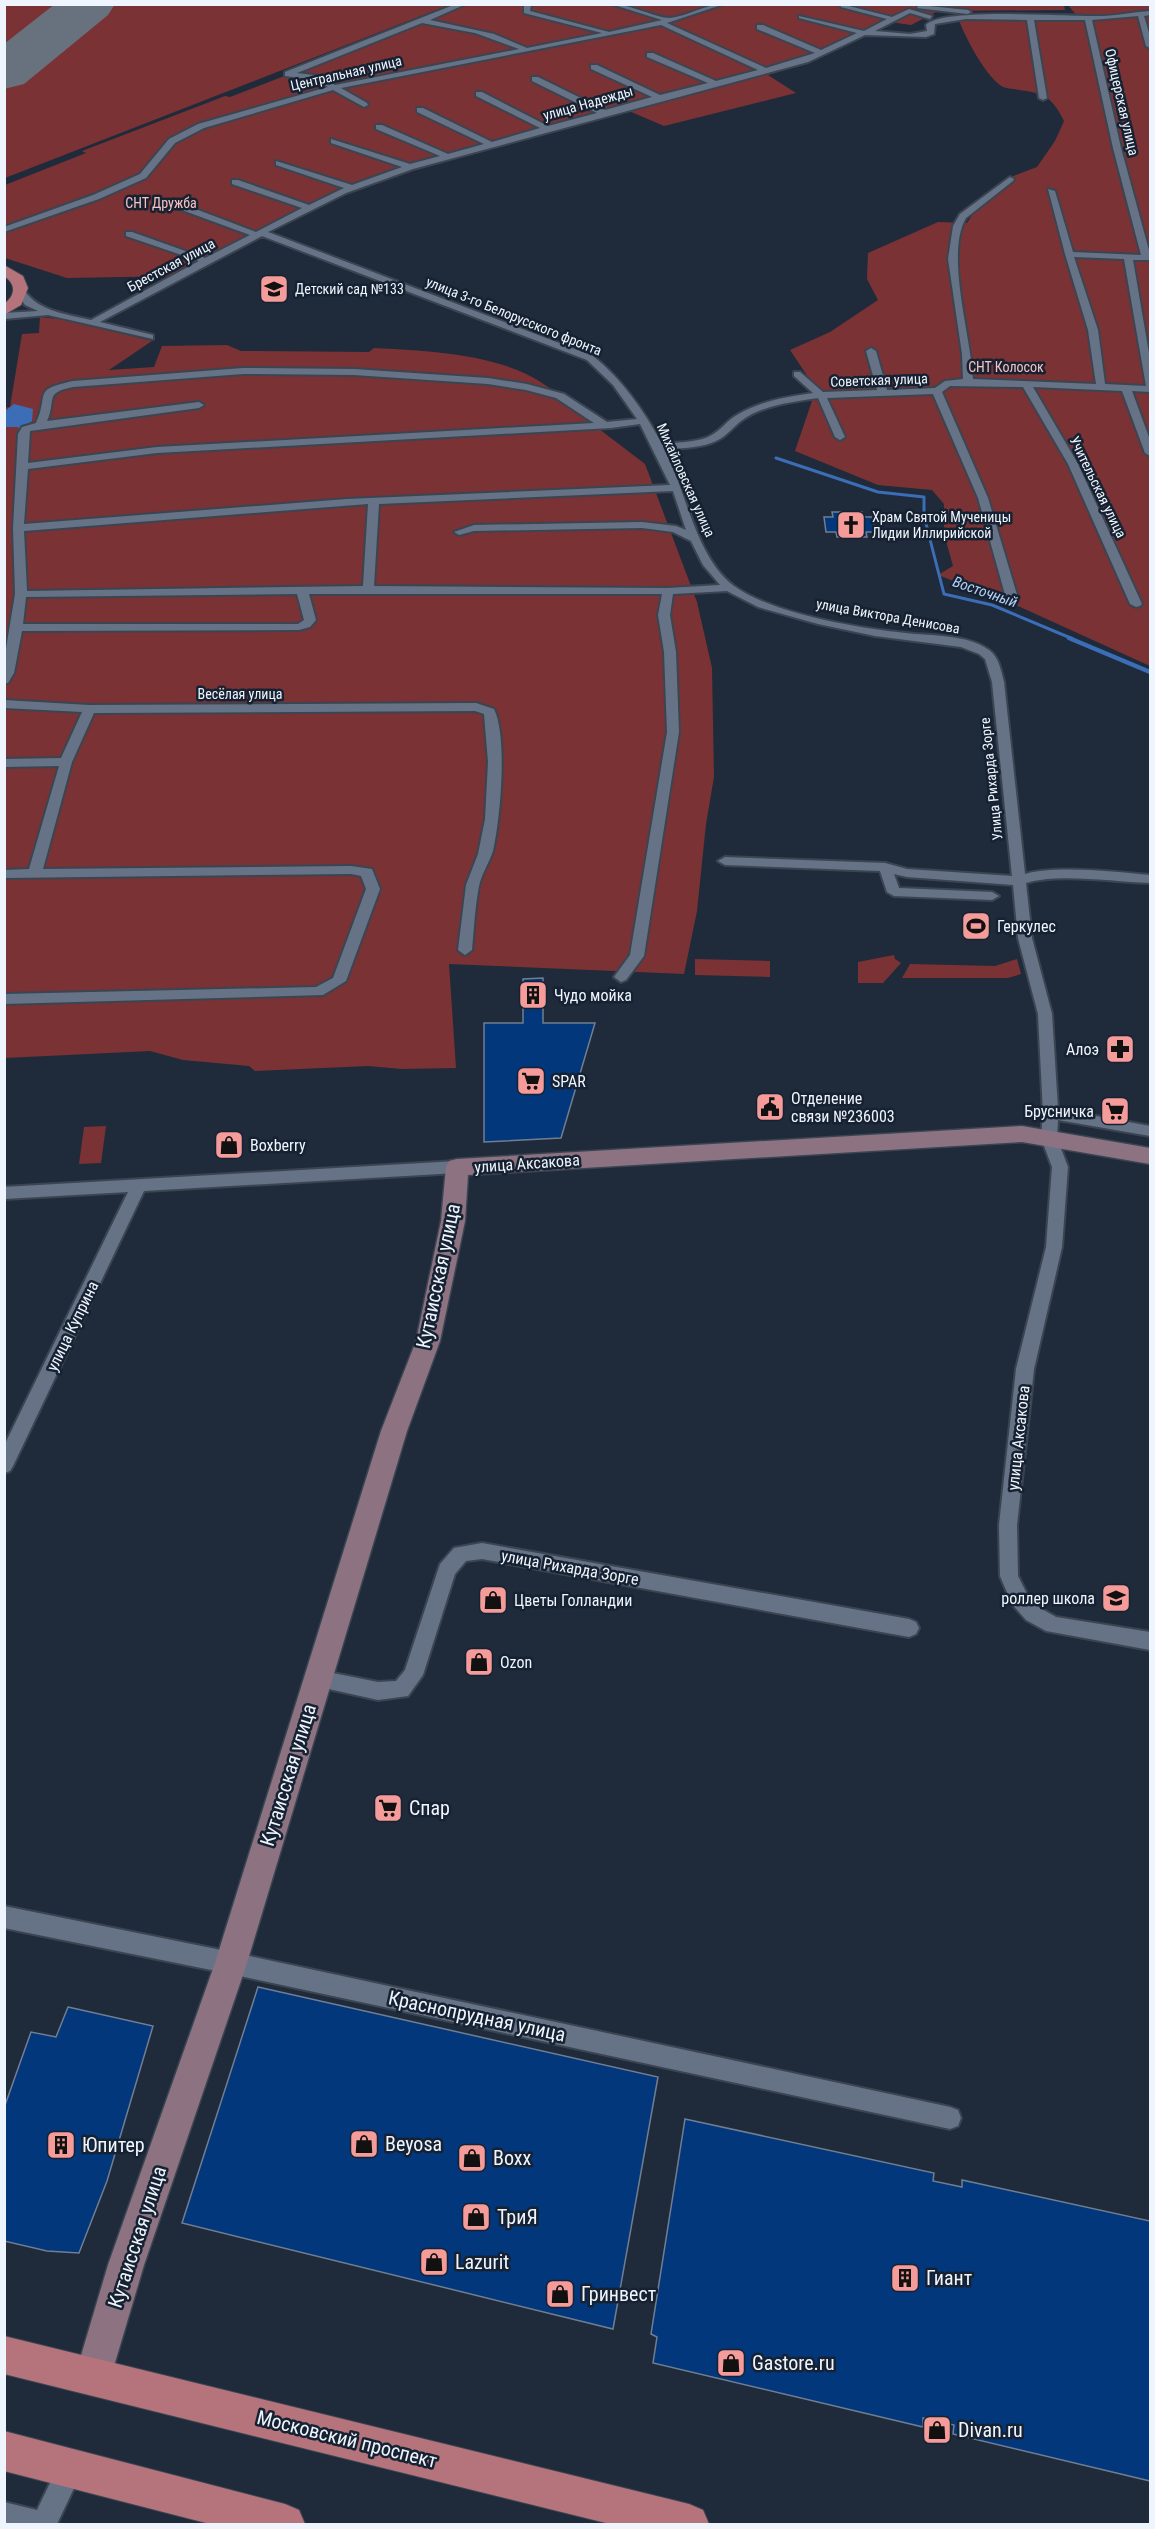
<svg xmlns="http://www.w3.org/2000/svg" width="1155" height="2529" font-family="'Roboto Condensed',sans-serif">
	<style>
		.green { fill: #7b3234 }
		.water { fill: #3b6eb6 }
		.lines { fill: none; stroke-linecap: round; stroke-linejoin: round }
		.stream-far1 { stroke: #3b6eb6; stroke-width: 3 }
		.stream { stroke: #3b6eb6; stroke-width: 4.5 }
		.runway { fill: #68727f; fill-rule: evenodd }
		.building { fill: #02377b; stroke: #717e92; stroke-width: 1.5 }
		.street-casing { stroke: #3b4552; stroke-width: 4 }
		.secondary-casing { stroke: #3b4552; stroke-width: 3 }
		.primary-casing { stroke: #3b4552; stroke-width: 2 }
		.street { fill: #667387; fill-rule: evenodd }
		.secondary { fill: #8d7382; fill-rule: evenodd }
		.primary { fill: #b5737c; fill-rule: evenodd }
		.labels { text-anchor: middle; stroke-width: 5; stroke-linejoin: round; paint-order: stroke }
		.far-street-label { font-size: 14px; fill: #eef5fe; stroke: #162131 }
		.far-park-label { font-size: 14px; fill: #f9c2c1; stroke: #162131 }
		.far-poi-label { font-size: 14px; fill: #eef5fe; stroke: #162131; text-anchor: start }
		.far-water-label { font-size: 15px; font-style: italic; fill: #b5d0f7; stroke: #162131 }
		.poi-label { font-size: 16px; fill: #eef5fe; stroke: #162131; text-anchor: start }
		.street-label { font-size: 16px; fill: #eef5fe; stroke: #162131 }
		.near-street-label { font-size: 20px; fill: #eef5fe; stroke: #162131 }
		.near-poi-label { font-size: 20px; fill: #eef5fe; stroke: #162131; text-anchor: start }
	</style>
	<rect width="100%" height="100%" fill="#1f2b3b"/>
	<g class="green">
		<path d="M5,4H80V5L5,65Z"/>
		<path d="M92,4H449V5L5,178V73Z"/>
		<path d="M468,5H1064L1065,10L938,11L911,25L890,22L808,63L768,75L796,93L664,126L629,111L445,157L351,192L179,276L67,278L5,258V185L86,153L82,151L225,96L230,97Z"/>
		<path d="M1068,5H1150V666L1018,606L938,575L953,566L944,534V504L932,490L878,485L795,451L816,389L790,350L830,332L878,300L867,279L868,253L938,222L967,223L984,197L1008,178L1037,167L1055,141L1064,121C1051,94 1042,93 1013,89C1008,88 1003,88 1000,85C984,73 965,37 958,18L1081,21Z"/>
		<path d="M40,317L67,320L152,341L109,370L154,367L162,346L227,345L241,351L369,352L374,348C433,351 525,354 565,403L645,464L697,602L712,668L714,777L706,824L697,911L684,974L449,964L456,1068L402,1069L368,1066L255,1071L249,1066L183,1060L150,1051L5,1058L4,408L10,407L22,334L39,333Z"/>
		<path d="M894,955L895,959L901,963L883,983H858V962Z"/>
		<path d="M695,959L770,961V977L695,975Z"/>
		<path d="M1017,959L1021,974L1008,978H902L910,964L995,966Z"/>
		<path d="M106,1126L101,1163L79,1164L84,1127Z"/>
	</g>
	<path class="water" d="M14,404L33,409L32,421L19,430L18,427H5V411Z"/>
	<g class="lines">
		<path class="stream-far1" d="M776,458L878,492L924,497V516L944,594L992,605L1073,639"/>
		<path class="stream" d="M1069,638L1150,672"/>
		<path class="runway" d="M55,4H115L108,15L24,84L4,89V44Z"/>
	</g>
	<g class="building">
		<path d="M832,512H862L863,517H872L876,532H866L867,537H837L836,532H826L824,517H833Z"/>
		<path d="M543,978V1023H595L561,1138L484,1142V1023H523V979Z"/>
		<path d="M258,1987L658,2077L613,2329L182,2223Z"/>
		<path d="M68,2007L153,2026L107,2181L79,2253L47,2251L4,2241V2108L31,2032L56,2037Z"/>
		<path d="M685,2119L934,2173L933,2181L962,2187V2180L1150,2221V2481L953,2434L954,2425L923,2418V2427L653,2363L657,2337L651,2334Z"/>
	</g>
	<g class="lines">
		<g class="street-casing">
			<g id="street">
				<path d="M456,4H466L430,20L494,34L527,48L602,33L524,13V4H531L530,11L609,32L662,20L611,4C631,4 655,18 670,18C689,16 705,4 724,4L667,23L766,68L815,53L757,29V25H763L821,50L857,33L799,18V16L864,31L887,19L841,7V4L892,17L909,9L932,16L930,19L910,13L875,31L910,34L927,31L926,25C942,7 1074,17 1104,16C1120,15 1135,12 1150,11V15L1144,16L1150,36V48L1146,46L1138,16L1092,20L1121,148L1150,254V260H1133L1150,359V392L1132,391L1150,440V456L1145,453L1122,391L1033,387L1078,464L1142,604L1140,606L1136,607L1130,604L1068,464L1023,387L950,386L942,392L988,498L1018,598L1012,601L1006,598L978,498L933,394L827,398L845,437L840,440L835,437L818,398C793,402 762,405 741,421C731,429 724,439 711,443C697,448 679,448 665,450C686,491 696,558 734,586C773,614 857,628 905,633C931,636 967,634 989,650C999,657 1001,671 1004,682L1025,874C1058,865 1115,872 1150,875V883C1114,882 1059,873 1026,883L1032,938L1052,1014L1058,1109L1150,1126V1136L1058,1120L1057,1138L1068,1167L1062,1247L1034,1369L1017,1525L1018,1576L1026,1592L1040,1608L1056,1617L1150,1632V1650L1046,1631L1026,1620L1012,1604L1000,1576L999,1525L1016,1369L1046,1247L1052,1167L1041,1138L1043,1113L1038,1014L1018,938L1013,885L907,877L894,874L899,888L992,892L999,896L992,900L894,896L887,892L880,871L725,865L718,861L725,857L885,863L907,869L1012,876L992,682L985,659L979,654L961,647L875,636L818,624L758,607L727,591L673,594L670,615L676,652L679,732L644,956L626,980L621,982L614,977L630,955L667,732L664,652L658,615L662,594H309L316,620L310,627L299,630L22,631L14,673L8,683H4V661L15,594L13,528L18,434L22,427L36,423C50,393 31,390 73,381L243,368L354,369L488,378L527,384L564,394L607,422L637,419L613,385L587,360L262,236L100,322L153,335V339L48,315L4,319V313L38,311L25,305L16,292L21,289L24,290C39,312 67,314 91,320L199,261L126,236V232H132L205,258L250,235L179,209V205H185L256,232L302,208L232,184V180H238L309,205L344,188L276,165V161L352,185L402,167L331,143V139L410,164L440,156L376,129V125H382L448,154L484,144L417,112V108H423L492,142L540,128L476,96V92H482L548,126L597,113L532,81V77H538L605,110L652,97L591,69V65H597L660,95L708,83L647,57V53H653L716,81L758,70L661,25L341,88L367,103L368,105L364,107L333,90L204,128L175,143L146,178L99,199L4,232V227L93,195L140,174L169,139L198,124L328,87L316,80L285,76V72ZM966,19L1027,20L1039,98L1043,100L1047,98L1034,20H1085L1113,148L1141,255L1073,252L1055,191L1048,189L1065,254L1088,330L1096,384L973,379C971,336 945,254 966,218L1013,181L1014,179L1010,177L960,214L953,226L948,259L962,354L963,379L945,381L935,388L887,390L876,351L871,348L866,351L877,390L823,392L800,372H794V376L813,393C787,397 760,401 737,415C726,421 720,432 708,437C694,443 676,442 662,444C644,411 623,380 593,356L268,232L346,193L413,169L808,62L865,35L926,37L934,34L935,24ZM422,23L475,33L519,49L335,85L321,76L297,73ZM1074,257L1124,259L1146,386L1105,384L1098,330ZM243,374L354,375L488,384L526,390L556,398L594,423L157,447L28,463L30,431L199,408L204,405L199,402L47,421C57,400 43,393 73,387ZM640,424L670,485L347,499L24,524L28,469L157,453L611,428ZM673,491L686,530L676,526L642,522L474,525L454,532L459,535L474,531L642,528L673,532L691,541L703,565L720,585L668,588L374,586L379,504ZM368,504L363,586L27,591L24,531ZM297,594L304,620L298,624H23L26,597Z"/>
				<path d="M919,5L968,10L971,12L968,14L917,8Z"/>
				<path d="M4,700L89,705L476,703L494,709C508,737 500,821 493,851C489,863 482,873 479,886C475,907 474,929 472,950L465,955L458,950L466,885L478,854L485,819L488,762L484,714L475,711L94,713L72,762L43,869L351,866L372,869L380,889L346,981L323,995L4,1004V994L316,987L333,978L366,889L361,876L351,874L4,878V870L29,869L59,766L4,767V759L61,758L82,712L4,708Z"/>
				<path d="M457,1161L463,1163L465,1167L463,1171L457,1173L144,1191L13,1466L10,1471L4,1473V1446L128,1192L4,1199V1187Z"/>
				<path d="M482,1543L909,1619L916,1622L919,1628L916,1634L909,1637L482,1559L466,1561L455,1574L423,1675L408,1696L378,1700L311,1685L308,1679L311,1673L318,1670L378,1682L396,1681L405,1670L440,1564L454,1548Z"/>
				<path d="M4,1906L231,1952L950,2107L958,2110L961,2118L958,2126L950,2129L231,1974L4,1928Z"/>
				<path d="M71,2454L80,2458L84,2467L57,2524H4V2502L37,2510L62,2458Z"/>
			</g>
		</g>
		<g class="secondary-casing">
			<path id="secondary" d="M1022,1126L1150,1148V1164L1022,1142L468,1175L465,1221L440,1341L407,1431L247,1963L144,2265L111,2376L106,2389L93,2394L80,2389L75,2376L108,2265L215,1963L381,1431L416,1341L441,1221L446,1167L449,1161L457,1159Z"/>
		</g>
		<g class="primary-casing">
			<g id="primary">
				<path d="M4,265L23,276L28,288L21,305L4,315V304C16,295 16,284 4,276Z"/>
				<path d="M4,2336L689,2504L703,2510L709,2524H610L4,2374Z"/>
				<path d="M4,2431L285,2504L299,2510L305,2524H210L4,2471Z"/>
			</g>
		</g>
		<use href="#street" class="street"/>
		<use href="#secondary" class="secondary"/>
		<use href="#primary" class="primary"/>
	</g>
	<defs>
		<g id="school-square" transform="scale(1.5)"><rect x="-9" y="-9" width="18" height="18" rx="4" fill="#f59b9a" stroke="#162131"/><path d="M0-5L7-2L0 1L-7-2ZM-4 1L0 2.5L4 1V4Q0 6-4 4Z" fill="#111"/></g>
		<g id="church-square" transform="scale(1.5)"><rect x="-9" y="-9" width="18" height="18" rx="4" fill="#f59b9a" stroke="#162131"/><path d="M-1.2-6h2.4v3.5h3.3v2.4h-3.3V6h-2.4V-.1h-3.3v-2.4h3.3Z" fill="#111"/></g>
		<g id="stadium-square" transform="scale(1.5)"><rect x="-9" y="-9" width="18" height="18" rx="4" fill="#f59b9a" stroke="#162131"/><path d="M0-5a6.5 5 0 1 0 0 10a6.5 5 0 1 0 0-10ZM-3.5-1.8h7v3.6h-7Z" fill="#111"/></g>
		<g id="building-square" transform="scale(1.5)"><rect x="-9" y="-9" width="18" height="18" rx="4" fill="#f59b9a" stroke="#162131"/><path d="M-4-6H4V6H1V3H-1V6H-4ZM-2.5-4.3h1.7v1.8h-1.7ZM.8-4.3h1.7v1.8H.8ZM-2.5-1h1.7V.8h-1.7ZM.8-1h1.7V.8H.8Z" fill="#111"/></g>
		<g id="pharmacy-square" transform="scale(1.5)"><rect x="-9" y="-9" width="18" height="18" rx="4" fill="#f59b9a" stroke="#162131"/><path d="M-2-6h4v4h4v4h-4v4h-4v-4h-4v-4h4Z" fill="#111"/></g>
		<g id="supermarket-square" transform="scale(1.5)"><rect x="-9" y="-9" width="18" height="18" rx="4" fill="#f59b9a" stroke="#162131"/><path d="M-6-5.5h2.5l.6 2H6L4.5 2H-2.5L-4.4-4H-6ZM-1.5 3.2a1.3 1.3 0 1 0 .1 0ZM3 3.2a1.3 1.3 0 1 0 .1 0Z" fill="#111"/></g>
		<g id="civic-square" transform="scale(1.5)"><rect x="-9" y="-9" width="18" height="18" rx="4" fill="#f59b9a" stroke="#162131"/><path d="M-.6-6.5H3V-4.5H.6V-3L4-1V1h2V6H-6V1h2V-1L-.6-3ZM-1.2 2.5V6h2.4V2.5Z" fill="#111"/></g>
		<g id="shop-square" transform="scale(1.5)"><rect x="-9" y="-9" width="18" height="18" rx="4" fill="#f59b9a" stroke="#162131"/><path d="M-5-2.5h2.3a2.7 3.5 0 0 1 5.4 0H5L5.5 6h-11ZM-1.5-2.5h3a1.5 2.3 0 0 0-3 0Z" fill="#111"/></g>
	</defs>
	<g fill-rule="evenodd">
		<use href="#school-square" x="274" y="289"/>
		<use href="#church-square" x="851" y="525"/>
		<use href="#stadium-square" x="976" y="926"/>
		<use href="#building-square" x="533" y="995"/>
		<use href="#pharmacy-square" x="1120" y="1049"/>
		<use href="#supermarket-square" x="531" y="1081"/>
		<use href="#civic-square" x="770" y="1107"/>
		<use href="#supermarket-square" x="1115" y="1111"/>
		<use href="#shop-square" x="229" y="1145"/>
		<use href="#school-square" x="1116" y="1598"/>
		<use href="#shop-square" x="493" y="1600"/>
		<use href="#shop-square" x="479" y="1662"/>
		<use href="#supermarket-square" x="388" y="1808"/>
		<use href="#shop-square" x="364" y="2144"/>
		<use href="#building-square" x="61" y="2145"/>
		<use href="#shop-square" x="472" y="2158"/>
		<use href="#shop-square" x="476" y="2217"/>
		<use href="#shop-square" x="434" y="2262"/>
		<use href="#building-square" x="905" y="2278"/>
		<use href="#shop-square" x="560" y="2294"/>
		<use href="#shop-square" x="731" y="2363"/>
		<use href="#shop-square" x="937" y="2430"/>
	</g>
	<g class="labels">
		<g class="far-street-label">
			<text transform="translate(346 73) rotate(-13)" y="5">Центральная улица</text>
			<text transform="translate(1122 102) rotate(77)" y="5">Офицерская улица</text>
			<text transform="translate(588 103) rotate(-16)" y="5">улица Надежды</text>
			<text transform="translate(171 265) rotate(-28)" y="5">Брестская улица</text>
			<text transform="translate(514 316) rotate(22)" y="5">улица 3-го Белорусского фронта</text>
			<text transform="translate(879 380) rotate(-2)" y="5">Советская улица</text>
			<text transform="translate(686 480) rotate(66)" y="5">Михайловская улица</text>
			<text transform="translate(1098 487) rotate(64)" y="5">Учительская улица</text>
			<text transform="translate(888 616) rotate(10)" y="5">улица Виктора Денисова</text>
			<text x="240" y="699">Весёлая улица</text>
			<text transform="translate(991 779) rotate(-96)" y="5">Улица Рихарда Зорге</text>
		</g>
		<g class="far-park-label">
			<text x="161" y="208">СНТ Дружба</text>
			<text x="1006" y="372">СНТ Колосок</text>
		</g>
		<g class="far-poi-label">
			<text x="295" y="294">Детский сад №133</text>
			<text x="872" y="522">Храм Святой Мученицы<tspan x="872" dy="16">Лидии Иллирийской</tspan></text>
		</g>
		<g class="far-water-label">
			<text transform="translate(985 592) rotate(19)" y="5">Восточный</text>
		</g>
		<g class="poi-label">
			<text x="997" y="932">Геркулес</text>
			<text x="554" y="1001">Чудо мойка</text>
			<text x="1099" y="1055" text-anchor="end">Алоэ</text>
			<text x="552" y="1087">SPAR</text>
			<text x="791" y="1104">Отделение<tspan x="791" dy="18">связи №236003</tspan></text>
			<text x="1094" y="1117" text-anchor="end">Брусничка</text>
			<text x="250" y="1151">Boxberry</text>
			<text x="1095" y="1604" text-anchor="end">роллер школа</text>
			<text x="514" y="1606">Цветы Голландии</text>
			<text x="500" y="1668">Ozon</text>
		</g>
		<g class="street-label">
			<text transform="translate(527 1163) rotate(-4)" y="6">улица Аксакова</text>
			<text transform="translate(72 1326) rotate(-64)" y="6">улица Куприна</text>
			<text transform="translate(1018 1438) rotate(-84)" y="6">улица Аксакова</text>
			<text transform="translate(570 1567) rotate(10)" y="6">улица Рихарда Зорге</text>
		</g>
		<g class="near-street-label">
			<text transform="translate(438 1276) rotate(-78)" y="7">Кутаисская улица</text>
			<text transform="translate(288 1775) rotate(-73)" y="7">Кутаисская улица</text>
			<text transform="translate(477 2016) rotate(12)" y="7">Краснопрудная улица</text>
			<text transform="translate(137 2237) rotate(-72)" y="7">Кутаисская улица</text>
			<text transform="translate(347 2439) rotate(14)" y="7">Московский проспект</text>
		</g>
		<g class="near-poi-label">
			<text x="409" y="1815">Спар</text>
			<text x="385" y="2151">Beyosa</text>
			<text x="82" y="2152">Юпитер</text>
			<text x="493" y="2165">Boxx</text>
			<text x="497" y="2224">ТриЯ</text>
			<text x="455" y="2269">Lazurit</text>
			<text x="926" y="2285">Гиант</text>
			<text x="581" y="2301">Гринвест</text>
			<text x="752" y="2370">Gastore.ru</text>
			<text x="958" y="2437">Divan.ru</text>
		</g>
	</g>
	<rect width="1155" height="2529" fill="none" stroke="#eef5fe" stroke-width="12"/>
</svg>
